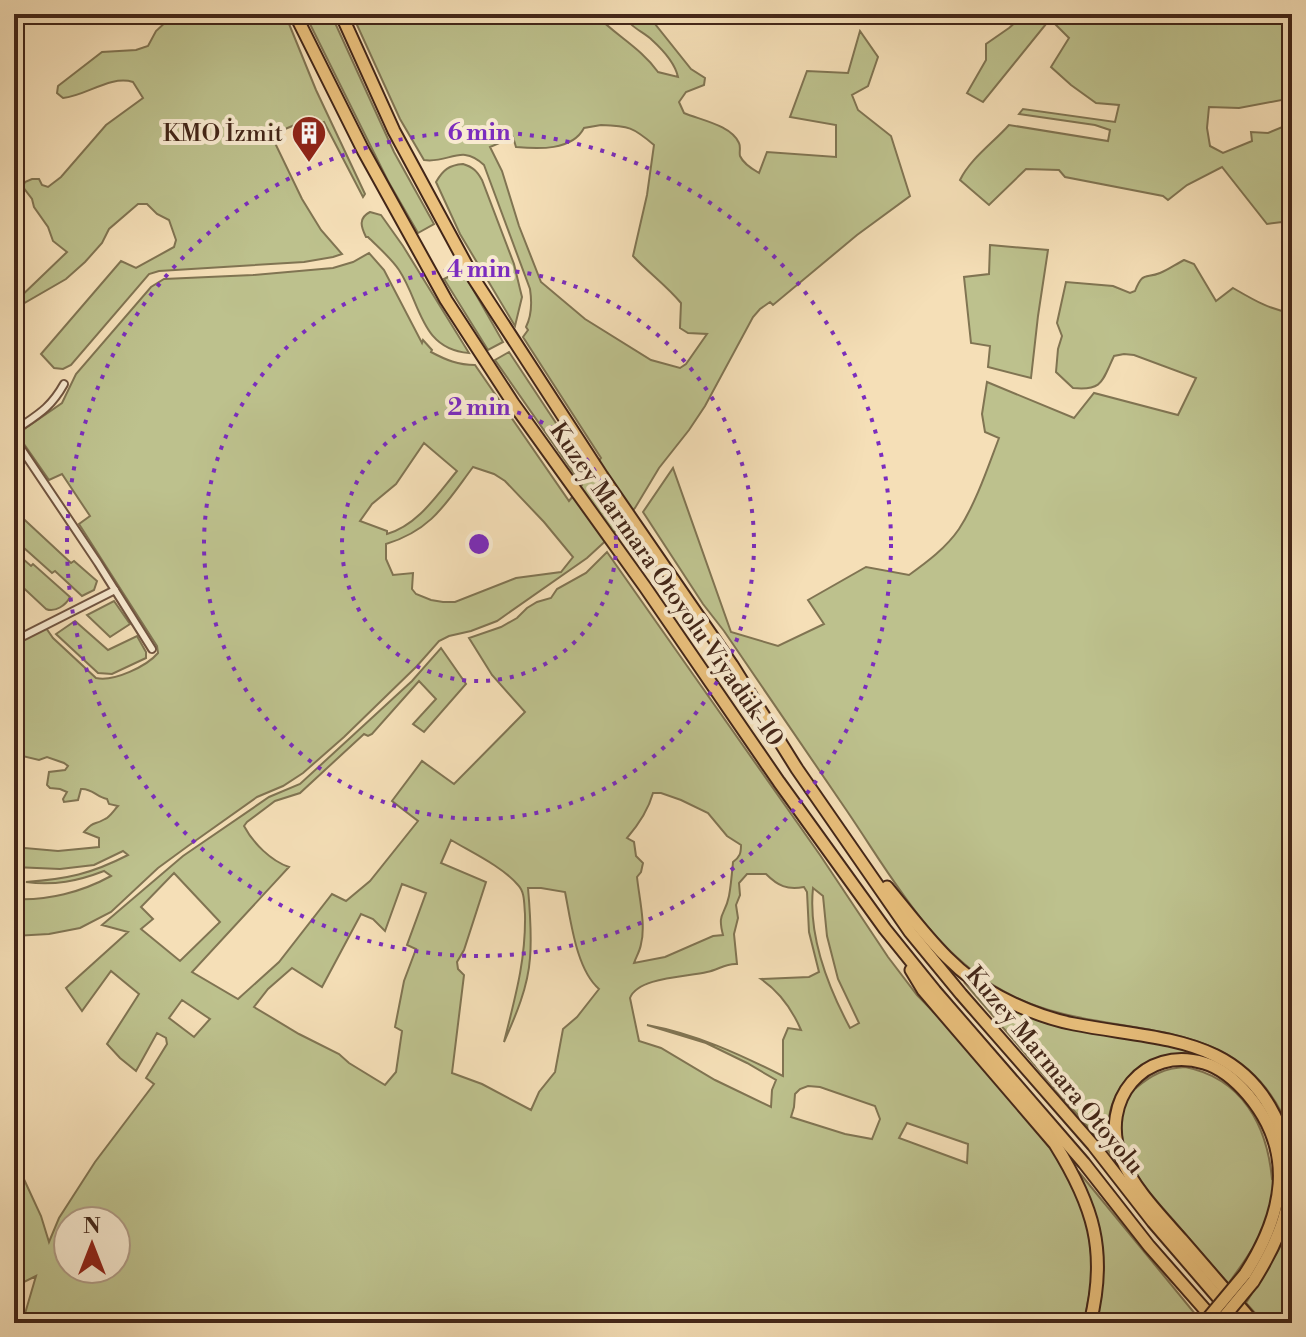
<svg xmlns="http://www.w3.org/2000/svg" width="1306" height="1337" font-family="'Libre Bodoni',serif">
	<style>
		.green { fill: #bdc18d; stroke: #807452; stroke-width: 2; fill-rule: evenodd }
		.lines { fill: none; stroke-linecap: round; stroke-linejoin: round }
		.street-casing { stroke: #705440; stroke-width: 10 }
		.highway-casing { stroke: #432618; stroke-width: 15 }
		.street { stroke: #f8ead0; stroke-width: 6 }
		.highway { stroke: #eac07c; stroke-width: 11 }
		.highway-bridge-casing { stroke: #432618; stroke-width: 15; stroke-linecap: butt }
		.highway-bridge { stroke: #eac07c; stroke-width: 11 }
		.ring { fill: none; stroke: #7b2cbf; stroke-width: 4; stroke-dasharray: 4 8 }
		.labels { text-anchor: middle; stroke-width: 8; stroke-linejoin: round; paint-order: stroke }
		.poi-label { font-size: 24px; fill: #432618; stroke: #f8ead0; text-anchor: end }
		.street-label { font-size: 24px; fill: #432618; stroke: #f8ead0 }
		.centre { fill: #7b2cbf; stroke: #f8ead0; stroke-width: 4 }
		.ring-label { font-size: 24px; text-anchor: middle; font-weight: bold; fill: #7b2cbf; stroke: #f8ead0; stroke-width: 8; stroke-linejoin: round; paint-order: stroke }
	</style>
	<rect width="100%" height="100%" fill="#f5dfb7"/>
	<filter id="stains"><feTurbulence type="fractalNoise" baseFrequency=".0025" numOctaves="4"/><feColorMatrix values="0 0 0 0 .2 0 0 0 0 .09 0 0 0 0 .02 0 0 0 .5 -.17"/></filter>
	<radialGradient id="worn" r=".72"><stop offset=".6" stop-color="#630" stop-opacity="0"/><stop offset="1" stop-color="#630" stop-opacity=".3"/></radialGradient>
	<g class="green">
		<path d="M166,14H285L316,90L365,194L363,197L324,122L318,124L314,117L273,134L274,141L302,199L321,230L342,254L333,257L304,262L159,271L149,274L71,365L63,369L54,368L41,354L121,261L136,268L174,247L176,240L169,220L157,214L147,204H138L109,229L102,243L85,262L66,279L14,309V303L67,252L53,241L48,227L34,207L32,199L23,187L25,182L32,179H39L42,185L48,187L61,177L106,125L143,98L133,82C110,75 86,96 63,98L57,93L58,86L102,52L136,50L148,46L156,31L169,19Z"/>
		<path d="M305,14H331L394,152L434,224L418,233L388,181Z"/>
		<path d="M352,14H595C615,35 641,48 658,72L678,77C675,63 663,50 652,40C643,31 628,27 625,14H647L691,69L705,78L704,85L686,92L679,102L684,113C700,120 731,125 739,143C741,147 739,152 740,156C743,163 752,169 759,173L767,152L836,157V125L790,117L807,71L848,73L860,31L878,57L868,86L852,95L858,110L891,136L910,196L857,235L773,305L770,302L760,309L753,317L705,406L689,430L659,468L635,508L612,535L587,558L497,621L471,631L449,636L439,641L417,666L344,737L303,773L283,786L257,797L188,846L158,868L111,912L80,928L49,934L14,936V899C47,901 82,892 111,876L104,871C78,881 54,886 26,882C67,879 91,874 128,855L123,851L94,865L60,869L14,867V847L58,851L99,847V838L84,832C95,820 93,826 105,819C110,817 114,810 118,806L109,804L107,799C96,797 92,788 81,789L78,800L64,802L63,799L67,792L60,789L50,788L47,785L49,772L65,770L68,766L64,763L47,757L39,760L14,754V644L46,628L53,638L96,678C114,682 147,666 158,653L157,646L79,524L90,516L62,474L49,480L17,434L62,403L76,374L151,287L164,279L253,275L333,268L353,262L369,253L384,270L422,343L423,340L432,350L431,352C446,360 458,365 475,365L569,501L582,485L495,360L509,352L589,473L601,458L523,337L528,330L526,327C532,315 532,302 530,289L484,165C461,143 449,164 424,160L400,119ZM601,125C629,126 633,127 654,145L647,195L633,256C649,273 667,286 681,303L680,328L688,333L707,334L686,364L680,368L651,360L585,319L541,282L519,226L502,171L490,147L513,137L516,147C538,149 572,151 584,128ZM424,443L457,471C437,495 418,525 387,534V531L360,521L372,504L396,484ZM473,467L494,474L505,481L544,522L573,557L561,572L516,578L455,602H443L431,600L416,594L412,589L413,573L393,575L386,559V544C432,530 446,503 473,467Z"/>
		<path d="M1025,14H1292V98L1239,108L1209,107L1207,128L1210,146L1223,153L1252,141L1251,132L1268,133L1292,123V229L1282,222L1267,224L1222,167L1187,185L1168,200L1163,196L1065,177L1059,170L1026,169L989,205L960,180C971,158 993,143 1009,125L1108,141L1110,130L1095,125L1019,114L1023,109L1115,122L1119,105L1096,103L1071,85L1051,67L1069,38L1050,19L983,102L967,93L986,60V44L1009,28Z"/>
		<path d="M463,164C473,167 477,171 482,180L514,264L520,289L522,297L515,326L460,234L436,182C443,170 449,165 463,164Z"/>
		<path d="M370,212L381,215L403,246L469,353C420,349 421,303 399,270C391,258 378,247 368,237H366C361,227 358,218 370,212Z"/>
		<path d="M990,245L1048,250L1038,316L1031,378L988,367L990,346L971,343L964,277L989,274Z"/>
		<path d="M1184,260L1194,264L1216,301L1233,288C1252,299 1270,310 1292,313V1137C1242,997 1109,1049 1005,992C932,953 892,877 847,811C806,751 765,691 724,631L703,604L643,512L673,468L731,632L778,646L824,624L808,600L866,567L909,575C927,562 946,548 959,529C976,503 988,467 999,438L985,432L982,414L987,382L1074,418L1094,393L1178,415L1196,378L1134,355L1124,354L1114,356C1102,381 1103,391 1073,388L1056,372L1058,349L1062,336L1057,323L1066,282L1113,286L1130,293L1135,291C1143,271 1145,279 1160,273C1168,270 1176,264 1184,260Z"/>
		<path d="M462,270L503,342L488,350L444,279Z"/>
		<path d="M14,510L71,563L74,561L97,581L94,590L82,596L55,571L52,573L14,539Z"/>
		<path d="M14,551L31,566L33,564L70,597C66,605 55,613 46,609L14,579Z"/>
		<path d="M607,552L820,855L888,957L917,995L953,1032L1059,1157L1078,1194L1089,1233L1093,1274L1084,1323H14L24,1317L36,1276L14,1287V1182L22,1175L41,1216L49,1242L59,1218L95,1162L154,1084L146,1078L167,1044L166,1038L157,1033L136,1071L120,1058L107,1044L139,994L111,971L82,1011L66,988L128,932L102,925L183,856L269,797L300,784L412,681L441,648L466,684L424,732L413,724L436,699L419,681L372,734L368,736L364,734L300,793L275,801L247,822L244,826C253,843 271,861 289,867L192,972L238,999L279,962L332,894L346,901L370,881L418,821L392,801L422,761L454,784L525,712L492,675L469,638L501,627L517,618L527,608L537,602L551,598L557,589L586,573ZM653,793H661L681,800L708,813L727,836L741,845C741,853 740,857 733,862C732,873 731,885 729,896C725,916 717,912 723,935L713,936L665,957L634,963C636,957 640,951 641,944C646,925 639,897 637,877L641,872L643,863L636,856L634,842L627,838C639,824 648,811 653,793ZM451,840C471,852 503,867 518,885C525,892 524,904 525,914C526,960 515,998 504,1042C516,1015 528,987 530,958C532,935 530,911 528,888H541L565,892C571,921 576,969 599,989L577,1017L563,1029L555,1072L539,1092L531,1110L482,1084L452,1073L464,975L458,969L457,962L464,950L486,882L441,863ZM174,873L220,922L180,961L141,929L153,919L141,907ZM747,874H766C778,886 787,890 804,887L807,892L809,932L819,972L809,977L761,979C780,992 792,1009 801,1030L788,1028L783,1040V1076C739,1054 696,1034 647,1025L706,1043L747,1063L776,1080L772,1090L771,1107L715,1080L661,1048L639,1041L630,998C638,977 687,977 707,972C718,970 726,963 737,964L734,934L738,918L736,905L740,895L739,883ZM402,884L426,893L407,945L416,949L404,981L395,1027L402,1031L396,1072L385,1085L349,1063L339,1054L299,1034L254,1007L268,989L292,968L322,987L361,914L373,919L385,931ZM813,888L823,896L827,936L838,979L859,1023L850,1028C827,985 808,936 813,888ZM182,1000L210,1019L194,1037L169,1018ZM808,1086L820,1087L875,1106L880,1119L872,1139L845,1134L791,1117L794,1107L795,1094L800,1089ZM907,1123L968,1144L967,1163L899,1138ZM68,1221H116V1269H68Z"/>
		<path d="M114,601L130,624L110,637L87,615Z"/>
		<path d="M75,621L108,650L137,636L146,652V658L112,674L98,673L56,634Z"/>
		<path d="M964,982L990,998L1040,1021L1064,1028L1180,1047L1208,1058C1196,1055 1183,1053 1171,1055C1132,1060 1104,1098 1109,1137C1110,1145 1113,1153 1117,1161Z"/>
		<path d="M1185,1067C1242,1078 1267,1125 1272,1179L1274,1180C1270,1228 1254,1248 1228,1284C1211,1263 1193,1243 1175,1222C1141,1183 1098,1141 1134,1087L1136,1088C1151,1075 1165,1068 1185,1067Z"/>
		<path d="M1078,1171L1196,1315L1195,1316L1198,1320L1195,1323H1095C1108,1260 1102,1230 1078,1171Z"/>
		<path d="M1292,1215V1271L1285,1282L1288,1309L1292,1310V1323H1264L1246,1303L1279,1249Z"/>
	</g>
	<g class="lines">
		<g class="street-casing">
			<g id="street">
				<path d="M14,431C37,415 50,409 64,384"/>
				<path d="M14,438L98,563L152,649"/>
				<path d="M14,641L115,590"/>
			</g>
		</g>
		<g class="highway-casing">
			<g id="highway">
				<path d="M295,14L363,150L446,300L513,403L645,587L779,782L885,929L935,991L1084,1163L1149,1246L1215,1321"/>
				<path d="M341,14L394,131L474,279L602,476L732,665L797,769L910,932L961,994L1093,1145L1153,1222L1240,1323"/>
				<path d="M887,887C921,928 951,972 1000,997C1023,1009 1048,1019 1074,1024C1159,1041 1246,1034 1282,1133C1302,1188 1282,1236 1253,1282"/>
				<path d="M911,970L923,990L1055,1144C1093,1205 1108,1251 1090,1323"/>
				<path d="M1245,1274C1283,1215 1297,1153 1248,1095C1236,1081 1221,1068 1204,1063C1144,1045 1099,1101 1121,1157C1133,1188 1160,1215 1182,1240C1206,1268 1230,1295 1254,1323"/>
			</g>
		</g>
		<use href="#street" class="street"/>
		<use href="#highway" class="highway"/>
		<g class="highway-bridge-casing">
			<g id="highway-bridge">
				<path d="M1204,1323L1245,1274"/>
				<path d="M1219,1323L1253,1282"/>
			</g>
		</g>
		<use href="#highway-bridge" class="highway-bridge"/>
	</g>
	<g class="ring">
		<circle cx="479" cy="544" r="137"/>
		<circle cx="479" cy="544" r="275"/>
		<circle cx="479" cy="544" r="412"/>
	</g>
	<defs>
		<g id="building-pin" transform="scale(1.8)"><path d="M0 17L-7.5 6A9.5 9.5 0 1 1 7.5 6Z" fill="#8f2418" stroke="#f8ead0"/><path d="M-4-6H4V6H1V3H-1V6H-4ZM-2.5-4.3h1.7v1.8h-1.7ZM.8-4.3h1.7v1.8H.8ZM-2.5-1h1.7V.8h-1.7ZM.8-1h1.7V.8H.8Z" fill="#fff"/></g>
	</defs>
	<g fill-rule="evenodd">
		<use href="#building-pin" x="309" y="133"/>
	</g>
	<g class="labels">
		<g class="poi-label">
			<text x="283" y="141">KMO İzmit</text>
		</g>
		<g class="street-label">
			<text transform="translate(667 584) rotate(55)" y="8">Kuzey Marmara Otoyolu Viyadük-10</text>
			<text transform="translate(1055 1070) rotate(50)" y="8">Kuzey Marmara Otoyolu</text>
		</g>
	</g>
	<circle cx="479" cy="544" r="12" class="centre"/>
	<g class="ring-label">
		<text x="479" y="140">6 min</text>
		<text x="479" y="277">4 min</text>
		<text x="479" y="415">2 min</text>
	</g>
	<rect width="1306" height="1337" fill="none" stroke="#f5dfb7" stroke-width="48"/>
	<rect x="16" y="16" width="1274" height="1305" fill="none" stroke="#432618" stroke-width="4"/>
	<rect x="24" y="24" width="1258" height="1289" fill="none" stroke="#432618" stroke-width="2"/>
	<g transform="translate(92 1245)"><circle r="38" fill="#f8ead0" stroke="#b09c86" stroke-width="2"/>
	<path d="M0-6L14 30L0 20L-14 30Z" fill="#8f2418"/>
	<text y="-12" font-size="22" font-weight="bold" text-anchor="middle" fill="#432618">N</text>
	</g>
	<rect width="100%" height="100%" filter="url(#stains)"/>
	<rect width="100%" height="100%" fill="url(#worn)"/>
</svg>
